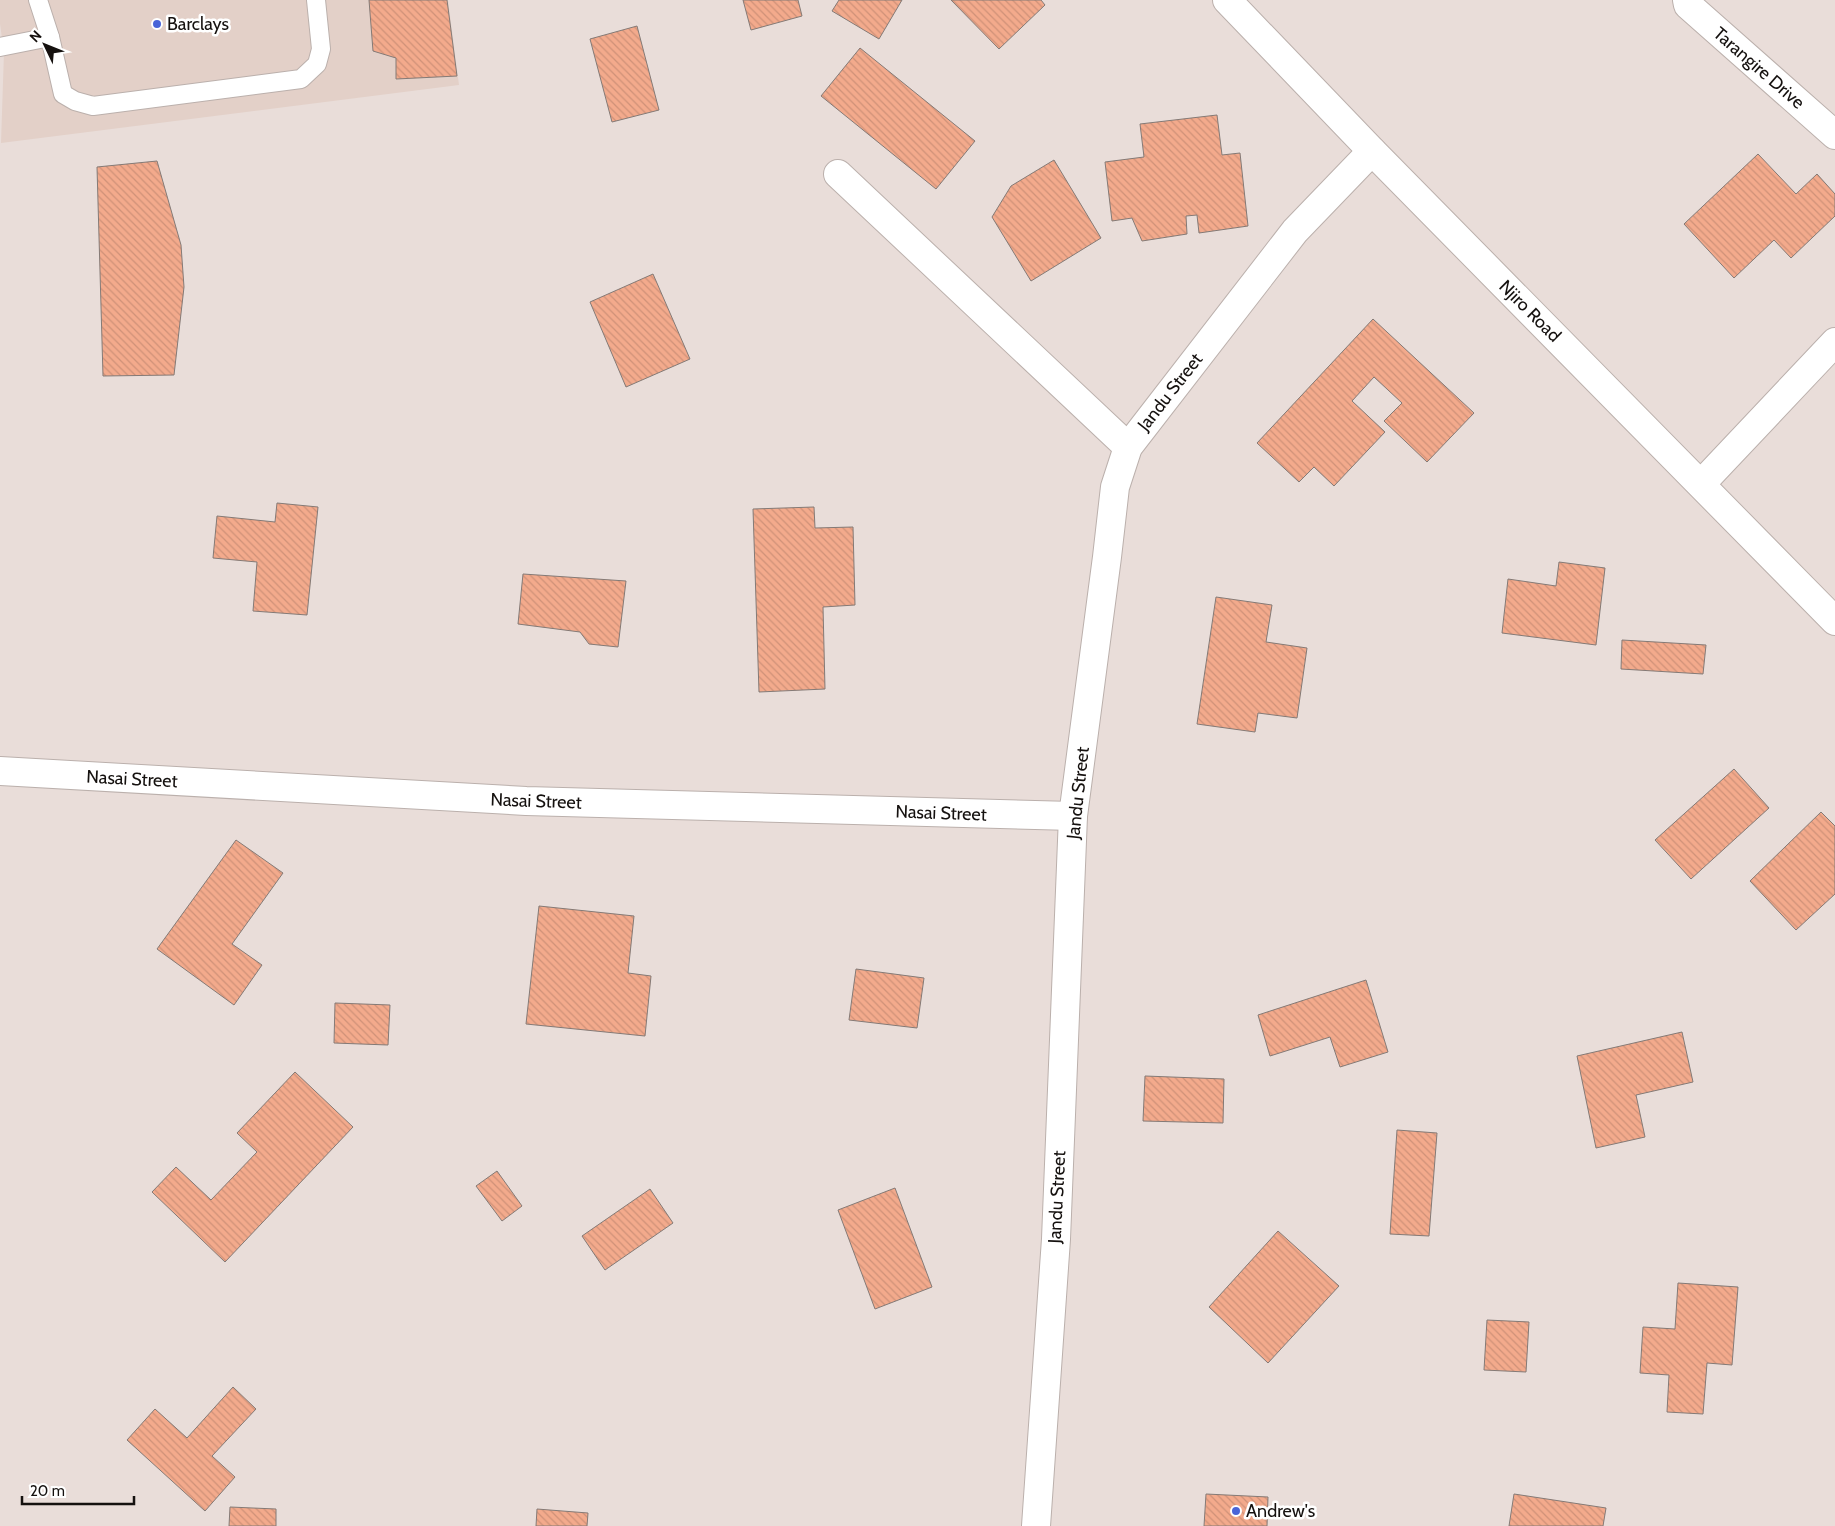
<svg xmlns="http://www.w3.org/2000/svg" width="1835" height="1526" font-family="Cabin,sans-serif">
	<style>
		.built { fill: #e3d0c8 }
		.building { fill: url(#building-back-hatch); stroke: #847a76 }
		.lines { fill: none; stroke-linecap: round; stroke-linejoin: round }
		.lane-casing { stroke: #bbb0ac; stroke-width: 20 }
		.street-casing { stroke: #bbb0ac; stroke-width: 30 }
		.secondary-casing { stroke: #bbb0ac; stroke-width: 30 }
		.lane { stroke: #fff; stroke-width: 18 }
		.street { stroke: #fff; stroke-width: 28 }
		.secondary { stroke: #fff; stroke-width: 28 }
		.poi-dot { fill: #4964d8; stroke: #fff; stroke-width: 2 }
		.labels { text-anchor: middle; stroke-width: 5; stroke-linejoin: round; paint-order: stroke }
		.poi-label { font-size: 18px; fill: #15110f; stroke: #fff; text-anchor: start }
		.street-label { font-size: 18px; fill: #15110f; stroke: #fff }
	</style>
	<defs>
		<pattern id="building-back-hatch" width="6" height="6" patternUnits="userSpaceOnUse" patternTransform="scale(1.25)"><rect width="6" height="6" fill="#f3aa8c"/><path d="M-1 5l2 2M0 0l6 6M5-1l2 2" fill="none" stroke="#cf9178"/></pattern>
	</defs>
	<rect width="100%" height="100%" fill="#e9ddd9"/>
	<path class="built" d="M0,0H448L459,85L1,143L4,52L0,24Z"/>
	<g class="building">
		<path d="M369,0H447L457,76L396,79V58L373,51Z"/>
		<path d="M743,0H798L802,16L751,30Z"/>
		<path d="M839,0H902L879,39L832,11Z"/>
		<path d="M951,0H1041L1045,5L999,49Z"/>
		<path d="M637,26L659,110L612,122L590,39Z"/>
		<path d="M860,48L975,141L936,189L821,96Z"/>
		<path d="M1217,115L1222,155L1240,153L1248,226L1199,233L1197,215L1186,216L1187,234L1142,241L1132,218L1112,221L1105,162L1144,157L1140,124Z"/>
		<path d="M1758,154L1796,194L1817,174L1835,194V216L1791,258L1774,240L1734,278L1684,224Z"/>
		<path d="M1054,160L1101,238L1031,281L992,217L1011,186Z"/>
		<path d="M157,161L181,245L184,287L174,375L103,376L97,167Z"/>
		<path d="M653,274L690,359L626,387L590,302Z"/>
		<path d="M1373,319L1474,413L1427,462L1384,421L1402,403L1374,377L1352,401L1385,432L1334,486L1314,467L1299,482L1257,443Z"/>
		<path d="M277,503L318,507L307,615L253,611L257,562L213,558L217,516L275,522Z"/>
		<path d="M814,507L815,528L853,527L855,605L823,607L825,689L759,692L753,509Z"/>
		<path d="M1559,562L1605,568L1596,645L1502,633L1508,579L1556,586Z"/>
		<path d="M523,574L626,581L618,647L589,644L580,632L518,624Z"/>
		<path d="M1216,597L1272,605L1266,642L1307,648L1297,718L1258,713L1255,732L1197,724Z"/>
		<path d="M1622,640L1706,645L1703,674L1621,669Z"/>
		<path d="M1734,769L1769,808L1691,879L1655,840Z"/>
		<path d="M1821,812L1835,826V894L1796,930L1750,881Z"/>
		<path d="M236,840L283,873L232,944L262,965L234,1005L157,949Z"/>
		<path d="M539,906L634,916L628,973L651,976L645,1036L526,1024Z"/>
		<path d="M856,969L924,978L917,1028L849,1020Z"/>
		<path d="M1366,980L1388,1052L1340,1067L1330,1037L1270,1056L1258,1015Z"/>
		<path d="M335,1003L390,1005L388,1045L334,1043Z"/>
		<path d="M1682,1032L1693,1082L1636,1095L1645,1137L1596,1148L1577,1056Z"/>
		<path d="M295,1072L353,1127L225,1262L152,1192L176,1167L211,1200L257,1152L237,1133Z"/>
		<path d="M1145,1076L1224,1079L1223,1123L1143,1121Z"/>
		<path d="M1397,1130L1437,1133L1429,1236L1390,1234Z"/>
		<path d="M497,1171L522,1206L502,1221L476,1186Z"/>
		<path d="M895,1188L932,1287L875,1309L838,1210Z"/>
		<path d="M650,1189L673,1223L605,1270L582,1236Z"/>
		<path d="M1278,1231L1339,1286L1268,1363L1209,1307Z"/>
		<path d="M1678,1283L1738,1287L1732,1365L1707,1363L1703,1414L1667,1412L1669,1375L1640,1373L1643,1327L1675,1329Z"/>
		<path d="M1487,1320L1529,1322L1526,1372L1484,1370Z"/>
		<path d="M233,1387L256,1409L212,1456L235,1477L205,1511L127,1440L155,1409L187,1438Z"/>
		<path d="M1206,1494L1268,1497L1267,1526H1204Z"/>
		<path d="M1514,1494L1606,1508L1603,1526H1509Z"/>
		<path d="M230,1507L276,1509V1526H229Z"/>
		<path d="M537,1509L588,1513L587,1526H536Z"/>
	</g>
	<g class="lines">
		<g class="lane-casing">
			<g id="lane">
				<path d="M38,0L50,37L63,94L75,101L93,106L301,79L317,64L321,49L316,0"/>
				<path d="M0,47L50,37"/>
			</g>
		</g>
		<g class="street-casing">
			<g id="street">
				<path d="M1687,0L1688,5L1835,135"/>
				<path d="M838,174L1128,447"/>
				<path d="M1701,484L1835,342"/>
				<path d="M0,771L526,801L1073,816"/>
				<path d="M1036,1526L1056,1239L1073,816L1107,557L1115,487L1128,447L1295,231L1372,151"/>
			</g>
		</g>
		<g class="secondary-casing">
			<path id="secondary" d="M1227,0L1372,151L1835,621"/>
		</g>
		<use href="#lane" class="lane"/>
		<use href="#street" class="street"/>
		<use href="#secondary" class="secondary"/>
	</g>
	<g class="poi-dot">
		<circle cx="157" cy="24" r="5"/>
		<circle cx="1236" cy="1511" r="5"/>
	</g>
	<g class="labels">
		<g class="poi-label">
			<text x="167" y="30">Barclays</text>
			<text x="1246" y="1517">Andrew's</text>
		</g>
		<g class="street-label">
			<text transform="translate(1759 68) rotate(41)" y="6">Tarangire Drive</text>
			<text transform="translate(1530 311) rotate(45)" y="6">Njiro Road</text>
			<text transform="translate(1170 392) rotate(-52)" y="6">Jandu Street</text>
			<text transform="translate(132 779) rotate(3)" y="6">Nasai Street</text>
			<text transform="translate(1078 793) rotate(-84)" y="6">Jandu Street</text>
			<text transform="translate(536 801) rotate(2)" y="6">Nasai Street</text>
			<text transform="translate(941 813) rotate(2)" y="6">Nasai Street</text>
			<text transform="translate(1057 1197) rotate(-87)" y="6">Jandu Street</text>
		</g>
	</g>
	<g transform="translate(45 45) rotate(313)" stroke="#ffffff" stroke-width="4" paint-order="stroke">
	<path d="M0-4L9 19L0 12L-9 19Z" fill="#15110f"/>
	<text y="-8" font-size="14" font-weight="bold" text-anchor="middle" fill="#15110f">N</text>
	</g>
	<path d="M22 1496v8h112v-8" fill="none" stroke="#15110f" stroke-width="2.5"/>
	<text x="30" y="1496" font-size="15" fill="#15110f" stroke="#ffffff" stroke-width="4" paint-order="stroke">20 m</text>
</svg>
